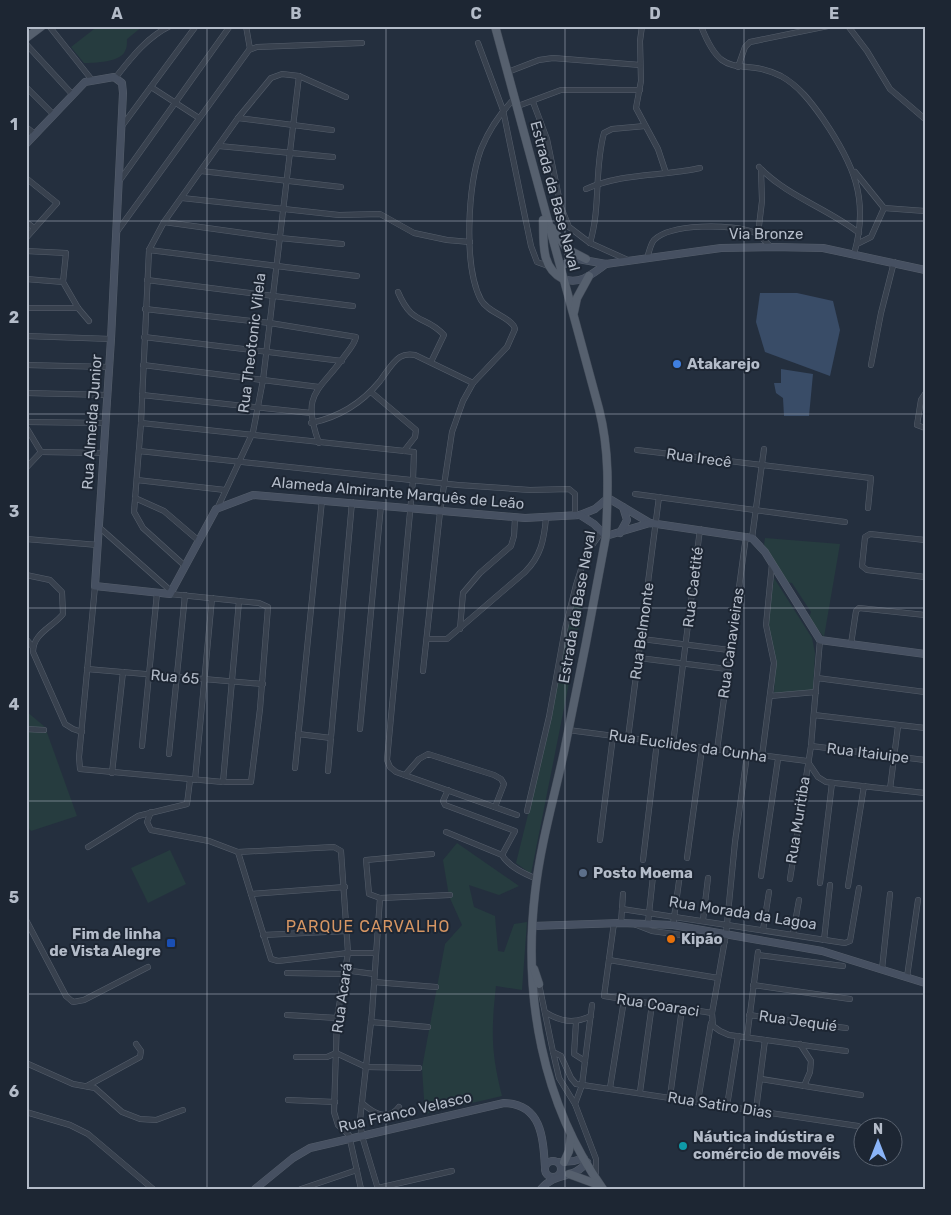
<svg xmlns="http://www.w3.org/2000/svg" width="951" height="1215" font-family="Rubik,sans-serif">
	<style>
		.green { fill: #263c3f }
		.water { fill: #394c67 }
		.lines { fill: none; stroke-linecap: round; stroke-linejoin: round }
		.street-casing { stroke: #565f6c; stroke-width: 6 }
		.secondary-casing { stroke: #565f6c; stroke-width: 8 }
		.primary-casing { stroke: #414a57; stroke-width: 9 }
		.street { stroke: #38414e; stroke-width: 5 }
		.secondary { stroke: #465061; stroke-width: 7 }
		.primary { stroke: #56606e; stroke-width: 8 }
		.grid { fill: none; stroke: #b4bcc9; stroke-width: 1; stroke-opacity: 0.55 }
		.shop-dot { fill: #3f7fe0; stroke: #1d2633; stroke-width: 2 }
		.service-dot { fill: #5c6f8a; stroke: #1d2633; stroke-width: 2 }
		.food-dot { fill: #e8710a; stroke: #1d2633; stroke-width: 2 }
		.transit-dot { fill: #1a4fb4; stroke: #1d2633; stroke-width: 2 }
		.culture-dot { fill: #0f9aa8; stroke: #1d2633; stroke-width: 2 }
		.labels { text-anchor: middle; stroke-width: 4; stroke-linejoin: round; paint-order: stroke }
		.street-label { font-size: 15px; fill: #b4bcc9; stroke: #1d2633 }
		.poi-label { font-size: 15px; font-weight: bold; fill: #b4bcc9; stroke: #1d2633; text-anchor: start }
		.neighbourhood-label { font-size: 16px; letter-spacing: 1px; fill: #d59563; stroke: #1d2633 }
		.neatline { fill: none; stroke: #b4bcc9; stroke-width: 2 }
		.grid-label { font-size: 16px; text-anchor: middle; font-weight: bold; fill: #b4bcc9 }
	</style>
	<rect width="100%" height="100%" fill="#242f3e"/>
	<g class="green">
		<path d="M98,26H143L127,39C127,43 127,48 125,51C121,62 94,63 84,63L71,47Z"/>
		<path d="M765,538L840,544L824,637L809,618L811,612L792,583L787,582L764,545Z"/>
		<path d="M774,578L812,638L815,653L813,690L774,693L776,663L768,622Z"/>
		<path d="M585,589L571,673L531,874L516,863L549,730L571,608Z"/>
		<path d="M26,711L45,727L77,816L31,831L26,825Z"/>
		<path d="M457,843L519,886L499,895L469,885L474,907L495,916L498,951L504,952L514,924L527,922L522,990L496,986C491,1032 491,1052 502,1096L425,1114L422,1068L445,944L462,925L449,896L443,860Z"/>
		<path d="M170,850L186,884L148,903L131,868Z"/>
	</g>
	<g class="water">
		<path d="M760,293H797L833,301L840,330L830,376L765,352L756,322Z"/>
		<path d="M781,369L813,374L809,416H784L783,398L776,393L774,383H781Z"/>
	</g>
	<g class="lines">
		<g class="street-casing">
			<g id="street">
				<path d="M49,26L92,80"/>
				<path d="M246,26L250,49"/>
				<path d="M642,26L640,41L641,81L636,108L658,149L666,173"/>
				<path d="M701,26C724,85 739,55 781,76C799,86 811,102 823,119C853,163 870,199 854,254"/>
				<path d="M848,26L867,51L890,89L925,119"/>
				<path d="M478,43L503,110L531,246L537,262L548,266"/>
				<path d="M26,44L72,94"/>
				<path d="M738,67L745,47L750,42L828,26"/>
				<path d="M508,72L539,60L553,58L640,65"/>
				<path d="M116,77C131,58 147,37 170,26"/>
				<path d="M26,87L53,114"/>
				<path d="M151,87L199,118"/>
				<path d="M533,102L547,139L561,207L569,227L590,243L630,261"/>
				<path d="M518,106L561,90H640"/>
				<path d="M238,118L332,130"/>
				<path d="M122,126L196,26"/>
				<path d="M26,127L35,134"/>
				<path d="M219,146L333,157"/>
				<path d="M759,167C788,197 827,208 859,233"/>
				<path d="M201,171L341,187"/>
				<path d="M855,172L884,208"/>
				<path d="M26,178L57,203L26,238"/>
				<path d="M120,180L230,26"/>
				<path d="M586,189C625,172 661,177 700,168"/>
				<path d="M182,198L339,215L380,214L414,233L447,240L470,242"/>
				<path d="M884,208L925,211"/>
				<path d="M26,222L34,228"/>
				<path d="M164,222L280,238L342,244"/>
				<path d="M116,233L249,50L257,47L362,43"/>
				<path d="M758,234L762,201L761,170"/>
				<path d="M590,243C601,206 594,169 604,133L612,129L645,126"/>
				<path d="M857,244L871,237L884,208"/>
				<path d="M149,250L357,276"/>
				<path d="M26,251L66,253L63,282"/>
				<path d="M647,258C649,253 650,245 654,240C671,223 732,224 753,232C760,235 765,241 771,247"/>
				<path d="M26,279L63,282L78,308L89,321"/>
				<path d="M147,280L353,306"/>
				<path d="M398,292C413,327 425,314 444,335L431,362"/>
				<path d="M26,308H78"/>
				<path d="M145,309L270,323L356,337C355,343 350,349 346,354C320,392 300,391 319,443"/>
				<path d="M26,336L111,339"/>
				<path d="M144,337L342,361"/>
				<path d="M26,365L109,367"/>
				<path d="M143,365L319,387"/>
				<path d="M871,365L881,313L894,262"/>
				<path d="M371,392L416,430L415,437L404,451"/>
				<path d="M26,393L107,395"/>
				<path d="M925,394L921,400L917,425L925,428"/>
				<path d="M142,395L311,413"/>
				<path d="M26,422L106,423"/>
				<path d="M141,423L414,452L413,480L387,760L390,767L396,772L517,815"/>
				<path d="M311,423C340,417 362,403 380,381C386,373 392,362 400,357C405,354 410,354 415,355L473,383"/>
				<path d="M26,427L41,452"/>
				<path d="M637,450L871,478L868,508"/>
				<path d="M139,451L458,485L530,490L569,489L575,494V516"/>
				<path d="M41,452L103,453"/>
				<path d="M26,468L41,452"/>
				<path d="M137,480L225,490"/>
				<path d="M635,494L845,522"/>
				<path d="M135,498L164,511L199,541"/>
				<path d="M217,509L253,432L263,380L299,76"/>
				<path d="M100,528L171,591"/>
				<path d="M752,538L764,449"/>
				<path d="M26,539L98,545"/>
				<path d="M925,540L870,534L865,537L862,566L867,570L925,577"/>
				<path d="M185,566L143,528L134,512L141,423L149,250L164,222L238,118L271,78L282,74L299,76L346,97"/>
				<path d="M26,575L50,580L62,592L63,614C53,627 33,633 33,652L65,724L73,729L82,732"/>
				<path d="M95,586L79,757L80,769L223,782H251L260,709L268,607L259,603L170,594"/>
				<path d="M460,629L463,593L480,573L511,546L514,536L515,518"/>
				<path d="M26,639L33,647"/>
				<path d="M427,639H447L525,572C541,556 544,540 546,518"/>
				<path d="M642,639L729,650"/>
				<path d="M851,644L856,611L859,608L925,615"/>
				<path d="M639,658L727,669"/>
				<path d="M87,669L263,684"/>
				<path d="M423,671L440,512L452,432L463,401L473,383L507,347L515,329C513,318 488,313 481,300C463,266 468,185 481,149C489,130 501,112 515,98"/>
				<path d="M817,678L925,692"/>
				<path d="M770,696L816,692"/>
				<path d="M814,715L925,728"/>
				<path d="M26,729L44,730"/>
				<path d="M360,729L381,505"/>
				<path d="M568,730L807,761"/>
				<path d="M298,734L331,738"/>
				<path d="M628,738L659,497"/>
				<path d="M673,744L700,529"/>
				<path d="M142,746L157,593"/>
				<path d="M811,746L925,760"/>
				<path d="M717,750L746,536"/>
				<path d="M169,754L185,595"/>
				<path d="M747,755L735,842L726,934L712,1013L713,1026L720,1031L729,1035L846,1051"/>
				<path d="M762,756L774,663L766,625L772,564"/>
				<path d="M808,762L818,777L826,782L925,793"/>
				<path d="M295,768L322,500"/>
				<path d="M328,771L352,502"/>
				<path d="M112,773L123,672"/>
				<path d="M405,775L419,759L428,754L494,775L501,779L504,784L495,807"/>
				<path d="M195,780L212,598"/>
				<path d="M223,782L239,601"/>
				<path d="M890,789L898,726"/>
				<path d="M448,790L443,801L445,805L515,831L502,855"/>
				<path d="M527,811L549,717L565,629L576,585L586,554L602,531"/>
				<path d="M151,812L147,822L151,830L209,841L238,852L334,847L341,851L348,953L337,1018L334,1112L338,1125L349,1135L361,1189"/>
				<path d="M446,832L502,855C509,867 525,874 537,879"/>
				<path d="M600,840L613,736"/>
				<path d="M88,847L138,816L187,804L190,780"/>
				<path d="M238,852L271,959L278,961L348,953H375"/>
				<path d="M432,854L366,860L369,894L380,898L450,895"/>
				<path d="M687,858L702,748"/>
				<path d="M643,860L657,742"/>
				<path d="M761,876L778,759"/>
				<path d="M790,879L811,746L820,640"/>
				<path d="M820,883L832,783"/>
				<path d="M848,886L864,786"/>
				<path d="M251,894L345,887"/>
				<path d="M622,909L845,943L850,941L859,888"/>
				<path d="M26,920L66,996L73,1002L84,1000L148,967"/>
				<path d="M703,920L708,878"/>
				<path d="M614,923L604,996L712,1013"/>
				<path d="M621,923L623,894"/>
				<path d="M648,923L653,876"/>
				<path d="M634,924L652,931L725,941"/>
				<path d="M673,925L680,874"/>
				<path d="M763,930L769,892"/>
				<path d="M793,934L799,900"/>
				<path d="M263,935L347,931"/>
				<path d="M824,940L830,885"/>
				<path d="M758,955L843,966"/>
				<path d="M609,960L718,978"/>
				<path d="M882,969L890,894"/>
				<path d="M344,970L374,974"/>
				<path d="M287,973L344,974"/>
				<path d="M907,977L918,900"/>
				<path d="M374,982L436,987"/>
				<path d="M539,984L553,1052L561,1056L571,1078L576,1084L858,1126"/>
				<path d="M753,985L850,999"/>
				<path d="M592,1005L582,1085L575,1104L596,1159V1178"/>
				<path d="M545,1012C561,1022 574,1024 591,1016"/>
				<path d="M287,1015L337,1018"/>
				<path d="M749,1015L846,1028"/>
				<path d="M371,1022L428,1027"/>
				<path d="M576,1022L574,1054L585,1061"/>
				<path d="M747,1037L758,952"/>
				<path d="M800,1044L811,1061L810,1072L804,1086"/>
				<path d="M553,1052L559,1078L575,1104"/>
				<path d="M296,1057H327L336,1053L366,1067L419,1068"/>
				<path d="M26,1063L73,1084L95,1088L122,1112L140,1119L156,1120L183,1110"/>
				<path d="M761,1079L861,1095"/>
				<path d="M87,1086L140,1057L141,1051L136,1044"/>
				<path d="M610,1088L624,1000"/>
				<path d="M640,1092L652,1004"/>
				<path d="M670,1097L682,1008"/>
				<path d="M288,1100L335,1102"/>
				<path d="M698,1101L711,1023"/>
				<path d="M362,1103C373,1113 388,1122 399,1107"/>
				<path d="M727,1106L738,1036"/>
				<path d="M756,1110L765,1040"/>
				<path d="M26,1112L70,1125L88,1134L153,1189"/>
				<path d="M378,1188L452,1171"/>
				<path d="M301,1189L357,1170"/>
				<path d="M378,1189L362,1136L360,1120L372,1013L380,898"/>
			</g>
		</g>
		<g class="secondary-casing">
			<g id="secondary">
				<path d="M26,144L85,82L114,77L122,83L123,93L111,339L95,586L170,594L216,509L253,495L525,518L580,515L595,509L608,498L650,523"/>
				<path d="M560,266L578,259L606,264L721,248L771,247L823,248L925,270"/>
				<path d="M563,279C581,285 592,274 606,264"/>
				<path d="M580,515L594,524L606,536L650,523L752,538L765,552L820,640L925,654"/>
				<path d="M620,533L627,520L623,507"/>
				<path d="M532,926L621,923L673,925L822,951L925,983"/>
				<circle cx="553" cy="1169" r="8"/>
				<path d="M560,1162L574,1161L584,1158"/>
				<path d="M255,1189L293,1158L310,1148L504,1103C541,1104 543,1136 545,1167"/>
				<path d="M541,1189C556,1171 574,1180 587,1162"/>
			</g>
		</g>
		<g class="primary-casing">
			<g id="primary">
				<path d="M495,26L599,409C610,452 608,492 606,536C593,608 579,680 564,752C554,798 540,846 535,893C523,996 542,1103 603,1189"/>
				<path d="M26,38L42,26"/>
				<path d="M543,220C544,242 540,267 563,279"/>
				<path d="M552,228L567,249L586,259"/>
				<path d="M574,312L577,298L589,276"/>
				<path d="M534,969L539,984"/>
				<path d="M564,1162L569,1151L571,1135"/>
				<path d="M569,1174L599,1185"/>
			</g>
		</g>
		<use href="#street" class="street"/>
		<use href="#secondary" class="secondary"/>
		<use href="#primary" class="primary"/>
	</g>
	<path class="grid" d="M207,26V1189M386,26V1189M565,26V1189M744,26V1189M26,221H925M26,414H925M26,608H925M26,801H925M26,994H925"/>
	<circle class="shop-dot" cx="677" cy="364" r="5"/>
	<circle class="service-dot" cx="583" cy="873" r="5"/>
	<circle class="food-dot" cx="671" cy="939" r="5"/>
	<rect class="transit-dot" x="166" y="938" width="10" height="10" rx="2.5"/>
	<circle class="culture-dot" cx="683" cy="1146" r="5"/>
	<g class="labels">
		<g class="street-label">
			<text transform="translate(555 196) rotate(75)" y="5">Estrada da Base Naval</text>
			<text x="766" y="239">Via Bronze</text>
			<text transform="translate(252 343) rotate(-83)" y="5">Rua Theotonic Vilela</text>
			<text transform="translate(92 422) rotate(-86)" y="5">Rua Almeida Junior</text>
			<text transform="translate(699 458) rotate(8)" y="5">Rua Irecê</text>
			<text transform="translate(398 493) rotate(5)" y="5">Alameda Almirante Marquês de Leão</text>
			<text transform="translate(693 587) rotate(-83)" y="5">Rua Caetité</text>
			<text transform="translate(577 607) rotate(-80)" y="5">Estrada da Base Naval</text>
			<text transform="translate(642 631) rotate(-82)" y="5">Rua Belmonte</text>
			<text transform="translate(731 643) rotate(-82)" y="5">Rua Canavieiras</text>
			<text transform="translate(175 677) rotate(5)" y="5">Rua 65</text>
			<text transform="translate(688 746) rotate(8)" y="5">Rua Euclides da Cunha</text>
			<text transform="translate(868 753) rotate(7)" y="5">Rua Itaiuipe</text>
			<text transform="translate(798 820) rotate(-81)" y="5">Rua Muritiba</text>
			<text transform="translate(743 913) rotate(9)" y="5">Rua Morada da Lagoa</text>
			<text transform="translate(342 998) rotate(-82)" y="5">Rua Acará</text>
			<text transform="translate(658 1005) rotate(9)" y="5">Rua Coaraci</text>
			<text transform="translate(798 1021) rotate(8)" y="5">Rua Jequié</text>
			<text transform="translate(720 1105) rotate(9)" y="5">Rua Satiro Dias</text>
			<text transform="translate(405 1112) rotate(-13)" y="5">Rua Franco Velasco</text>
		</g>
		<g class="poi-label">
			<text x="687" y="369">Atakarejo</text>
			<text x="593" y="878">Posto Moema</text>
			<text x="161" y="939" text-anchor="end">Fim de linha<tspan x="161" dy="17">de Vista Alegre</tspan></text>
			<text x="681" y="944">Kipão</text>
			<text x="693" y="1142">Náutica indústira e<tspan x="693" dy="17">comércio de movéis</tspan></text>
		</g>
		<g class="neighbourhood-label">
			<text x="368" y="932">PARQUE CARVALHO</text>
		</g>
	</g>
	<rect width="951" height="1215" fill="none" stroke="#1d2633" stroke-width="55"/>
	<g transform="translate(878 1142)"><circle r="24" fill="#1d2633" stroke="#59626f"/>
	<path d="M0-4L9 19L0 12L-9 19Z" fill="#8ab4f8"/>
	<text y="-8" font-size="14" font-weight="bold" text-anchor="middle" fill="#b4bcc9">N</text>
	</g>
	<rect x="28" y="28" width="896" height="1160" class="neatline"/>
	<g class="grid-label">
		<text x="117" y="19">A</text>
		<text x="296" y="19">B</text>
		<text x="476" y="19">C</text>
		<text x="655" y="19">D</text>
		<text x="834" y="19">E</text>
		<text x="14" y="130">1</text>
		<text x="14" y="323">2</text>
		<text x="14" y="517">3</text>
		<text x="14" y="710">4</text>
		<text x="14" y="903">5</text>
		<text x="14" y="1097">6</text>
	</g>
</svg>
